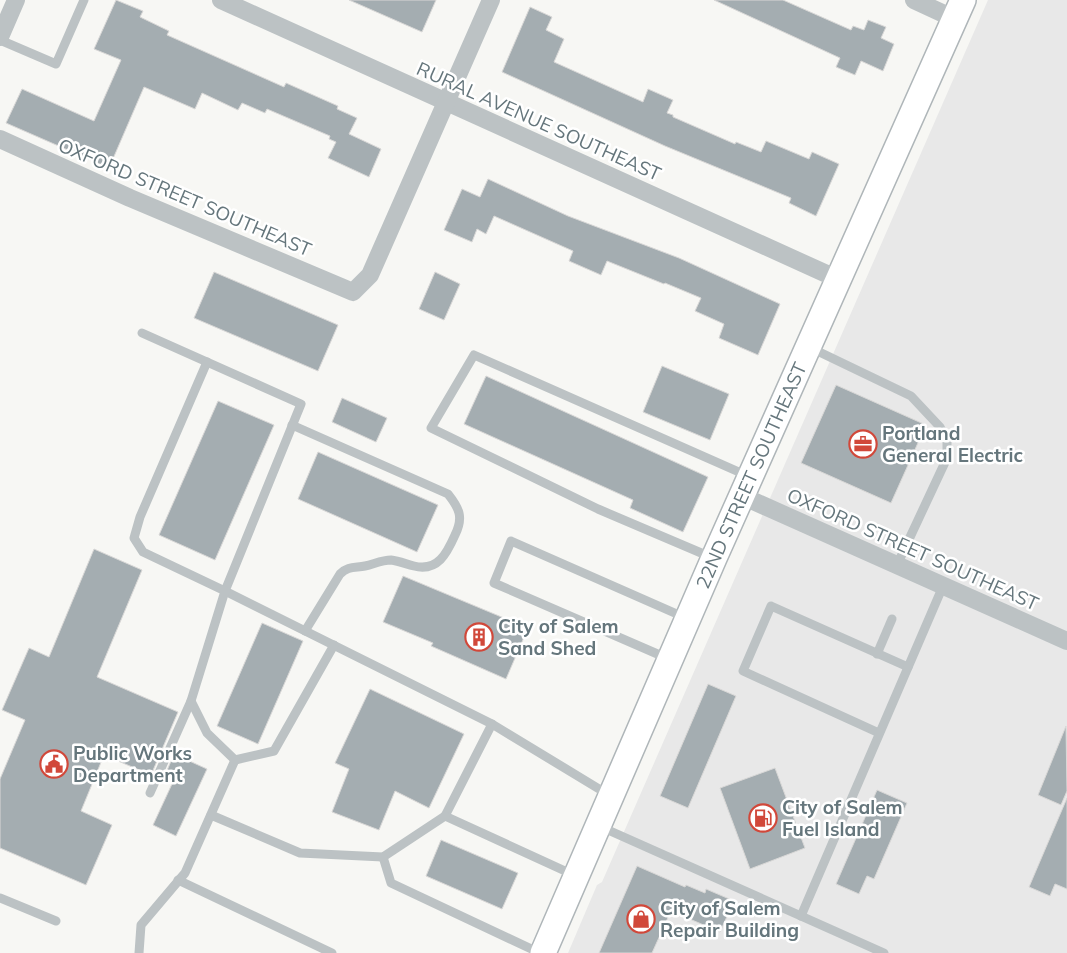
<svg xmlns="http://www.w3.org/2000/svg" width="1067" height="953" font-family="Mulish,sans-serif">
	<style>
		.built { fill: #e8e8e8 }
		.building { fill: #a4adb1; stroke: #d9d8d7 }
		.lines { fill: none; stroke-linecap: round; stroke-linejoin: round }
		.secondary-casing { stroke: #afb6b9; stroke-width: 28 }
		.lane { stroke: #bcc2c4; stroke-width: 9 }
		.street { stroke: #bcc2c4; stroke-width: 18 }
		.secondary { stroke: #fff; stroke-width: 25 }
		.labels { text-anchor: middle; stroke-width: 5; stroke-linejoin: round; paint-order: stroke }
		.street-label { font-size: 19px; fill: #65767c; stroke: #fff }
		.poi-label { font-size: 19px; font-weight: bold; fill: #65767c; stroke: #fff; text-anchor: start }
	</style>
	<rect width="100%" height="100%" fill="#f7f7f4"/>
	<path class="built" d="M988,0H1067V953H568L597,885L602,882Z"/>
	<g class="building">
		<path d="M116,0L143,11L140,17L169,31L167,35L284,87L286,83L338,106L337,109L357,118L349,134L381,149L369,177L328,158L336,142L329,139L330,136L267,109L265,113L242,103L238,110L202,93L195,109L144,87L109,168L6,123L22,89L94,121L121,60L94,49Z"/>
		<path d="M349,0H436L422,32Z"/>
		<path d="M714,0H783L851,30L853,26L864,30L868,20L886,27L881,38L894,44L883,71L861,61L855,75L836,67L840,58Z"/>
		<path d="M530,7L552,17L546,30L564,39L554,62L643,102L648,89L673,100L667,113L673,115V117L735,144L736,142L761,152L766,141L809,159L812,152L839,164L816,216L789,203L791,198L665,146L502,72Z"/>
		<path d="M488,179L568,216L679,258L780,304L758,355L719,338L724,324L695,311L701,298L665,283L664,284L607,261L601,275L569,261L573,251L494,216L486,234L477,229L472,242L444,230L462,189L480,197Z"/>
		<path d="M214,272L338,325L318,371L194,318Z"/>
		<path d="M435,272L460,284L444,320L419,309Z"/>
		<path d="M662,366L729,394L710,440L643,412Z"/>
		<path d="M486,376L708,477L683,532L630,508L633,500L464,424Z"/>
		<path d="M836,385L926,425L891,503L801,463Z"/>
		<path d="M342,398L387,418L376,442L332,422Z"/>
		<path d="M218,401L274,425L215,560L159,535Z"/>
		<path d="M318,452L438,505L417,552L298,499Z"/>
		<path d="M94,549L142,570L97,677L178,712L151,775L104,755L81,811L112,825L86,885L0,848V779L25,720L2,710L29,648L49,657Z"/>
		<path d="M403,576L528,628L506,679L431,646L433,643L383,622Z"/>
		<path d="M262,623L303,641L258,744L217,726Z"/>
		<path d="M708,684L736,696L688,808L660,796Z"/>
		<path d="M370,689L464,734L429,808L395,791L379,830L332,812L349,769L335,763Z"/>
		<path d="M1066,726L1067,791L1061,805L1038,795Z"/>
		<path d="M174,754L207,769L176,836L153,825L172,784L163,780Z"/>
		<path d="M775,768L805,848L750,869L720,788Z"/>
		<path d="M877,790L907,803L874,879L867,876L859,894L836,884Z"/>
		<path d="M1067,798V889L1055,884L1050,896L1029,887Z"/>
		<path d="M441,840L518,873L502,909L426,876Z"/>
		<path d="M637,866L685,887L686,885L705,893L706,889L734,901L720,932L671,911L652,953H599Z"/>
	</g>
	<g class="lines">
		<g class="secondary-casing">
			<g id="secondary">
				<path id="s1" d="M543,953L714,558L963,0"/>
			</g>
		</g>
		<g class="lane">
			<path d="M0,40L56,64L84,0"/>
			<path d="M142,333L301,404L225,591L492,724L609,795"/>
			<path d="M811,348L911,396L940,427L947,441V458L897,565"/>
			<path d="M292,425L448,494C459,508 464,517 455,535C447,553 438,572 414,566C406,564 399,561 391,560C382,560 374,564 365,566C355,568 348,566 340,574L305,631"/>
			<path d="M713,558L598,509L431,428L474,355L748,476"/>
			<path d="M877,654L892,619"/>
			<path d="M669,659L494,583L511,541L686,618"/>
			<path d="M191,701L225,591L143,552L134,538L140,517L207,362"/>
			<path d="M492,724L445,816L576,876"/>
			<path d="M879,733L743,671L771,606L908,667"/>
			<path d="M235,760L274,751L334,645"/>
			<path d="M150,793L191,701L207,733L235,760"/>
			<path d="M211,815L300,853L383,857L445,816"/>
			<path d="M599,826L884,953"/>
			<path d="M383,857L391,883L540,953"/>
			<path d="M178,880L332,953"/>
			<path d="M0,898L56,921"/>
			<path d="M801,916L943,586"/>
			<path d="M139,953L141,925L185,873L235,760"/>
		</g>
		<g class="street">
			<path d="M221,0L840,280"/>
			<path d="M914,0L955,19"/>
			<path d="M0,37L16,0"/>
			<path d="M0,139L130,198L353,292L370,275L491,0"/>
			<path d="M742,496L1067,641"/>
		</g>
		<use href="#secondary" class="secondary"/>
	</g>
	<defs>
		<g id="office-ring" transform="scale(1.4375)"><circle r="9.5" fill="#fff" stroke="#d1483a" stroke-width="1.5"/><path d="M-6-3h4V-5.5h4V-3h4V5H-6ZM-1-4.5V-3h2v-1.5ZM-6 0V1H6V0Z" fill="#d1483a"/></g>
		<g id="building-ring" transform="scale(1.4375)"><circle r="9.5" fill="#fff" stroke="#d1483a" stroke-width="1.5"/><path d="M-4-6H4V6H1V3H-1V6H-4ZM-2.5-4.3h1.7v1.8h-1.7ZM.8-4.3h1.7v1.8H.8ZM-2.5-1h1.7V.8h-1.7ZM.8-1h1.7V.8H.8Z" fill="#d1483a"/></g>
		<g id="civic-ring" transform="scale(1.4375)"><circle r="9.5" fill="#fff" stroke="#d1483a" stroke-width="1.5"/><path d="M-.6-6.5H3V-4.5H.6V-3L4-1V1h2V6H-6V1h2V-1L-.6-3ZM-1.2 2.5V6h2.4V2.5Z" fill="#d1483a"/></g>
		<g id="fuel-ring" transform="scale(1.4375)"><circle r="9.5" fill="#fff" stroke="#d1483a" stroke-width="1.5"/><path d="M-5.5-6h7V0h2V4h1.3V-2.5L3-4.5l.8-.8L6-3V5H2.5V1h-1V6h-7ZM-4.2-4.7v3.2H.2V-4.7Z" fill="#d1483a"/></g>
		<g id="shop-ring" transform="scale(1.4375)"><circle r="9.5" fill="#fff" stroke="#d1483a" stroke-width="1.5"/><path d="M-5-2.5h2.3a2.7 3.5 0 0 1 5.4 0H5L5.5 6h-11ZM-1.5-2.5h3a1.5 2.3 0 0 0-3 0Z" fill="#d1483a"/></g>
	</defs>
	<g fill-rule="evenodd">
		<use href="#office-ring" x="863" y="444"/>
		<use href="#building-ring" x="479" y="637"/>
		<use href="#civic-ring" x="54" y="764"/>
		<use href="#fuel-ring" x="763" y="818"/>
		<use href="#shop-ring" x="641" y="919"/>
	</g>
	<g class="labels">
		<g class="street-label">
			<text transform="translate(539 121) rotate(24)" y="7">RURAL AVENUE SOUTHEAST</text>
			<text transform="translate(185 197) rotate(23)" y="7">OXFORD STREET SOUTHEAST</text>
			<text dy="7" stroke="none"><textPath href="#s1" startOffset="521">22ND STREET SOUTHEAST</textPath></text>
			<text transform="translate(913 549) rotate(24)" y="7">OXFORD STREET SOUTHEAST</text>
		</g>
		<g class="poi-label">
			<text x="882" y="440">Portland<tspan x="882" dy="22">General Electric</tspan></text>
			<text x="498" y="633">City of Salem<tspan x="498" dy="22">Sand Shed</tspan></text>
			<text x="73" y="760">Public Works<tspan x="73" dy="22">Department</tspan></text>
			<text x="782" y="814">City of Salem<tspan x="782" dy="22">Fuel Island</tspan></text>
			<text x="660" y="915">City of Salem<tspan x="660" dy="22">Repair Building</tspan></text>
		</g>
	</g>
</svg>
